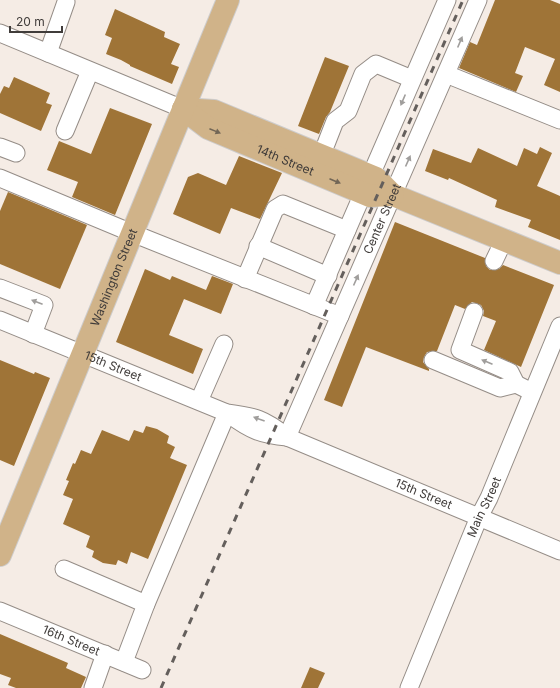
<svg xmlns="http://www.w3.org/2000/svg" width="560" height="688" font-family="Inter,sans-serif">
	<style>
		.building { fill: #9f7437 }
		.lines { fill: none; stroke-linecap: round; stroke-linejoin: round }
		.minor-casing { stroke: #958d87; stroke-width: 19 }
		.major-casing { stroke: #cdcccc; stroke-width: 24 }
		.minor { stroke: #fff; stroke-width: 17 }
		.major { stroke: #d0b389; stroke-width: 22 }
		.rail { stroke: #645f5c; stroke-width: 3; stroke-dasharray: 7 7; stroke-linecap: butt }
		.oneway { fill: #a09e9c }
		.oneway2 { fill: #726656 }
		.labels { text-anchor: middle; stroke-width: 4; stroke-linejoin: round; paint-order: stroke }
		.street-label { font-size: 12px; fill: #403c3a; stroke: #f5ece5 }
	</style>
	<rect width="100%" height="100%" fill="#f5ece5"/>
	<g class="building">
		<path d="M495,0H550L560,4V92L544,85L555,59L525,47L515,73L523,76L516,92L459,68L470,42L477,45Z"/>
		<path d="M115,9L165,32L164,37L180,44L171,64L179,67L172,84L130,66V65L121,60L106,54L112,38L105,35Z"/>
		<path d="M325,57L349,66L330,112L326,117L319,134L298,126Z"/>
		<path d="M14,77L50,93L46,103L52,105L41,131L0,113V94L4,86L9,88Z"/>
		<path d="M110,108L152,124L115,215L72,197L78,182L47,170L59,141L91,154Z"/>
		<path d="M540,147L552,153L537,186L560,196V240L528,227L531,220L495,207L497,200L449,178L448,180L425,171L433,149L471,163L478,148L517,166L524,148L537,154Z"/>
		<path d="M239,156L282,173L260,219L231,208L220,234L173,214L188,177L198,173L226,185Z"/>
		<path d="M8,192L87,225L60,289L0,264V211Z"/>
		<path d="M395,222L485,258L486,266L490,270L499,269L503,265L554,285L521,367L484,350L496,321L483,316L484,311L481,305L472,302L465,309L455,305L437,351L427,352L424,357L423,362L429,369V371L366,347L342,407L324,400Z"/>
		<path d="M145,269L170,280L172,276L206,290L212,276L233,284L221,314L184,299L169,335L203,349L193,374L116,342Z"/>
		<path d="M0,360L34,374L35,372L50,378L14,466L0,460Z"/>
		<path d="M146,426L157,429L169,436L167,443L175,447L170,458L187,465L148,559L131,552L127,564L118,560L116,565L103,563L92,557L94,551L86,547L90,536L63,524L73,499L63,495L69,481L66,480L73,463L75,464L81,450L91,454L102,430L129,441L134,430L143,433Z"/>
		<path d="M0,634L68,663L66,668L86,677L81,688H16L8,685L11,678L0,674Z"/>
		<path d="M310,667L325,673L318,688H301Z"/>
	</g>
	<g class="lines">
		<g class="minor-casing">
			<g id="minor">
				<path d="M0,33L183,109"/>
				<path d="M48,53L66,2"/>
				<path d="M446,74L560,120"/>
				<path d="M65,131L90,71"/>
				<path d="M326,144L335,121L348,111L363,74L376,64L412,79"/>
				<path d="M0,147L16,153"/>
				<path d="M0,178L132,233L340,316"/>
				<path d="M258,246L328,276"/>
				<path d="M494,261L504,240"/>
				<path d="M245,279L275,209L283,204L347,230"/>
				<path d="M0,288L44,305L33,334"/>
				<path d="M314,306L447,0"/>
				<path d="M474,312L460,350L510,372L516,384"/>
				<path id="s1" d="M0,320L227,413C256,417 263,418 287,437L560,551"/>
				<path d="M433,360L500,388L516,384L526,389"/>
				<path d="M199,401L224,344"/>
				<path d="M230,415C250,430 262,435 287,437"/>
				<path id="s2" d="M287,437L478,0"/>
				<path d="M64,569L146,604"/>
				<path id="s3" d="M0,611L142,670"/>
				<path d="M124,662L146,604L227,413"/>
				<path d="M93,688L105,654"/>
				<path id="s4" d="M409,688L479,517L489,498L560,326"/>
			</g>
		</g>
		<g class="major-casing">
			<g id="major">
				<path d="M183,109L214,111L376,178L393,195L560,263"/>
				<path id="s5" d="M183,109L208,128L370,196L393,195"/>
				<path id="s6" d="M0,555L228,0"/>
			</g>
		</g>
		<use href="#minor" class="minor"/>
		<use href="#major" class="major"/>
		<path class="rail" d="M161,688L463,0"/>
	</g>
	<defs><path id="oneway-solid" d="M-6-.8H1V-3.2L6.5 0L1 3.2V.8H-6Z"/></defs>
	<g class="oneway">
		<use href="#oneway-solid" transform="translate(460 42) rotate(-67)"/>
		<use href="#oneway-solid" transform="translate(403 100) rotate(113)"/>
		<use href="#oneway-solid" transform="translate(408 161) rotate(-66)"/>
		<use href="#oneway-solid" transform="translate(356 280) rotate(-66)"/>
		<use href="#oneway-solid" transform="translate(37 302) rotate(-159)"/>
		<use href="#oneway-solid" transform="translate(487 362) rotate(-157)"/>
		<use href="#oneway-solid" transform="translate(259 419) rotate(-160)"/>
	</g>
	<g class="oneway2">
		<use href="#oneway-solid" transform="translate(215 131) rotate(22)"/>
		<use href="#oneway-solid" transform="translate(335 181) rotate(23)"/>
	</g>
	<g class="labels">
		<g class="street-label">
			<text dy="4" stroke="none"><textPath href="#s5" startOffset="115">14th Street</textPath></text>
			<text dy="4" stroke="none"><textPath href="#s2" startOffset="238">Center Street</textPath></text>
			<text dy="4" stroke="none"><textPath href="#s6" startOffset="300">Washington Street</textPath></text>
			<text dy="4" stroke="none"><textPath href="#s1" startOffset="122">15th Street</textPath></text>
			<text dy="4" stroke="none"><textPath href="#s1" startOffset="459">15th Street</textPath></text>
			<text dy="4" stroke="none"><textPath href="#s4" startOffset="196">Main Street</textPath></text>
			<text dy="4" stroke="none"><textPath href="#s3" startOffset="77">16th Street</textPath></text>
		</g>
	</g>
	<path d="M10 26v6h52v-6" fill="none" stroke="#403c3a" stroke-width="2"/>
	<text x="16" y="26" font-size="12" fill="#403c3a" stroke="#f5ece5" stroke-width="3" paint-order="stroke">20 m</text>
</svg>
